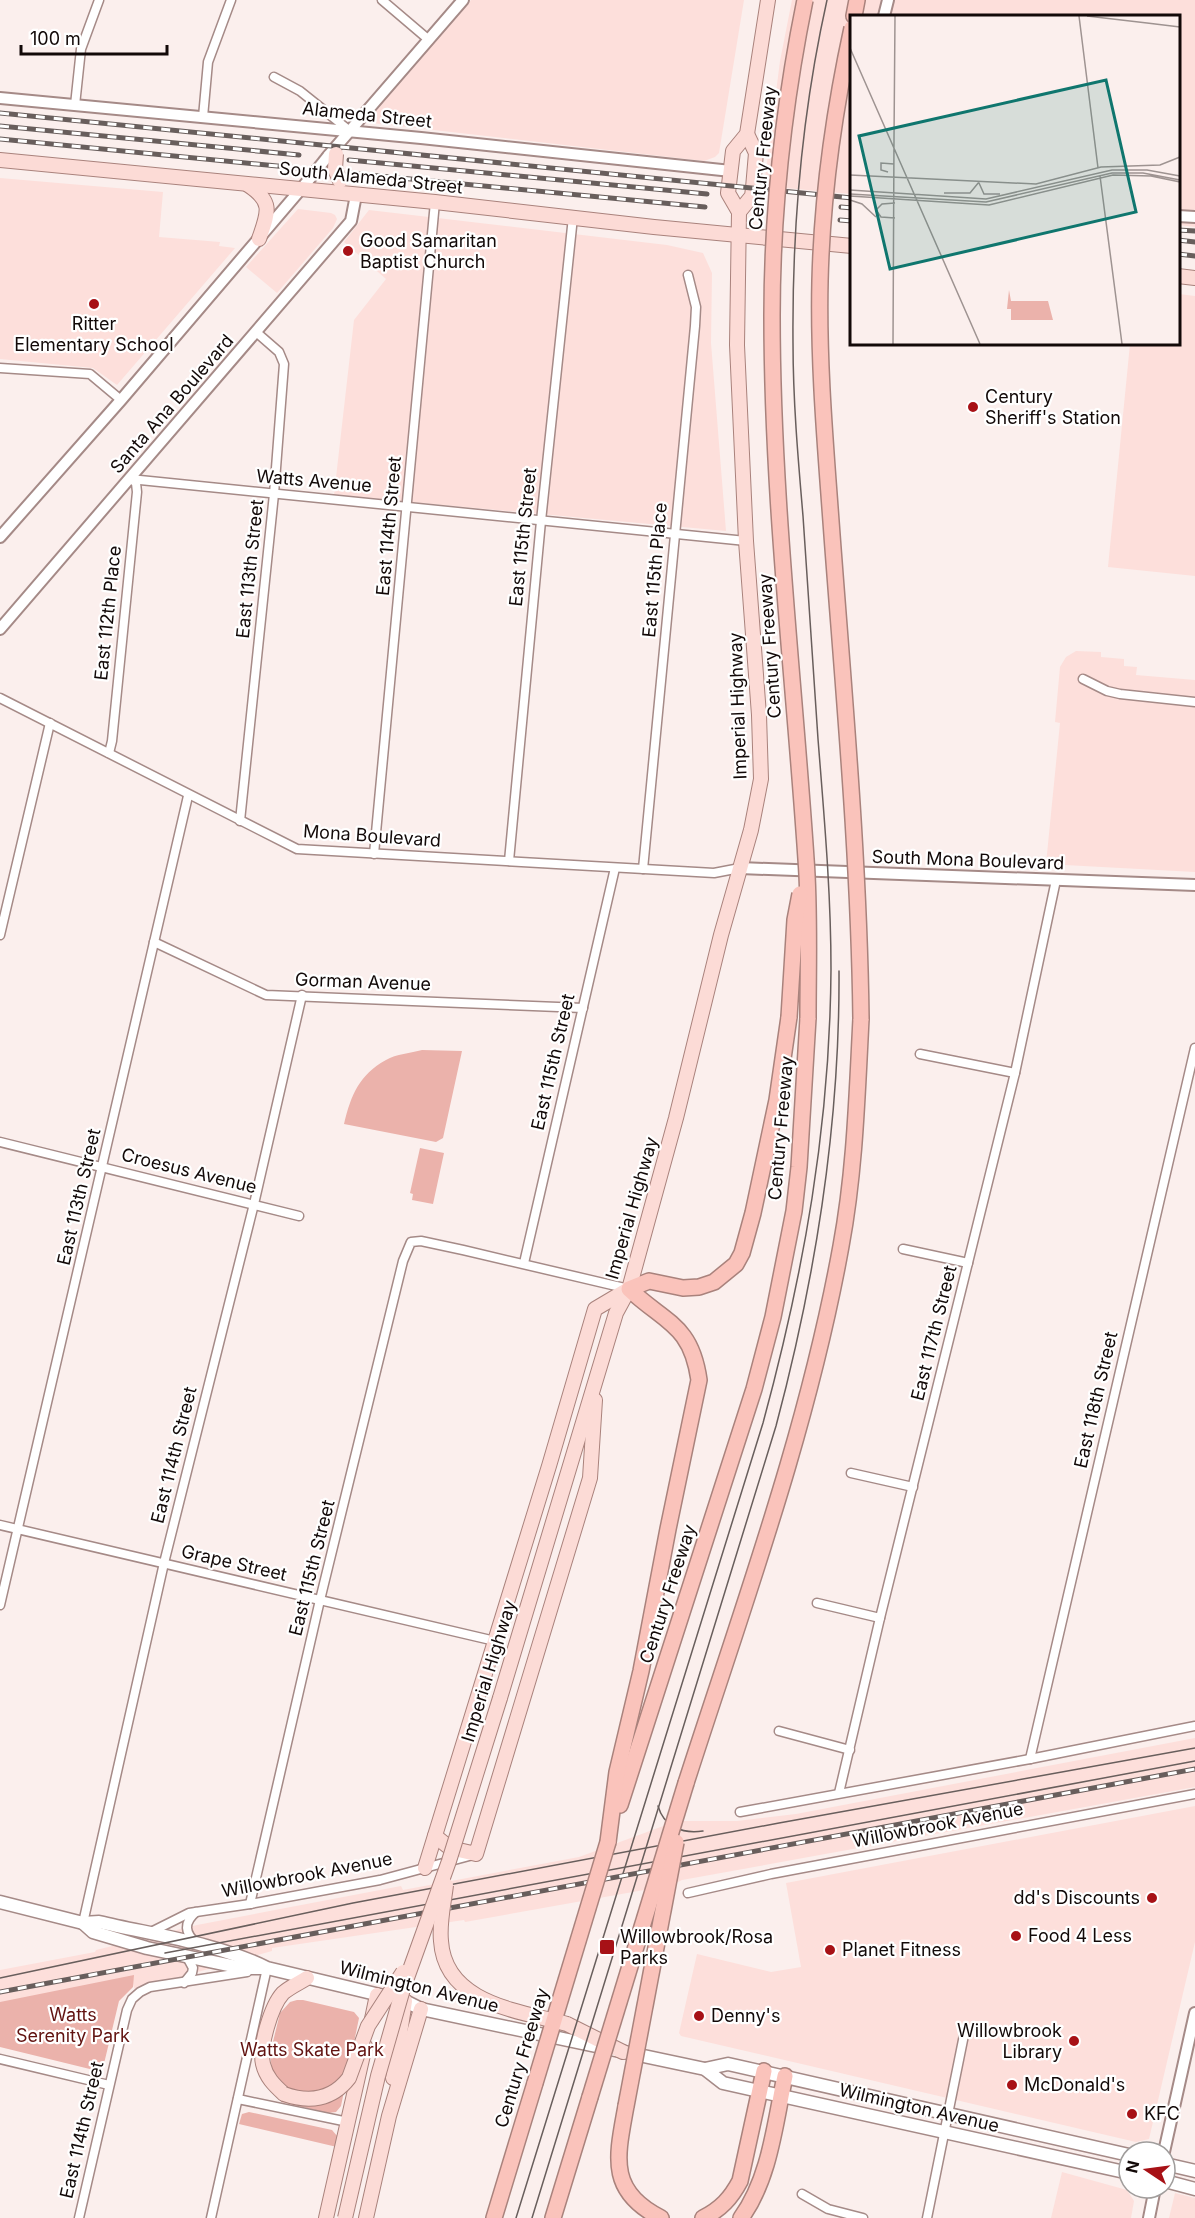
<svg xmlns="http://www.w3.org/2000/svg" width="1195" height="2218" font-family="Inter,sans-serif">
	<style>
		.built { fill: #fddfdb }
		.green { fill: #ebb2ab }
		.lines { fill: none; stroke-linecap: round; stroke-linejoin: round }
		.minor-casing { stroke: #a58a87; stroke-width: 11 }
		.tertiary-casing { stroke: #a58a87; stroke-width: 14 }
		.secondary-casing { stroke: #a58a87; stroke-width: 15 }
		.primary-casing { stroke: #a9827c; stroke-width: 16 }
		.motorway-casing { stroke: #a9827c; stroke-width: 18 }
		.minor { stroke: #fff; stroke-width: 8 }
		.tertiary { stroke: #fff; stroke-width: 10 }
		.secondary { stroke: #fff; stroke-width: 12 }
		.primary { stroke: #fcdbd6; stroke-width: 14 }
		.motorway { stroke: #fac3bb; stroke-width: 15 }
		.tram { stroke: #685e5c; stroke-width: 1.5 }
		.rail-casing { stroke: #685e5c; stroke-width: 5 }
		.rail { stroke: #fff; stroke-width: 3; stroke-dasharray: 9; stroke-linecap: butt }
		.tertiary-bridge-casing { stroke: #a58a87; stroke-width: 14; stroke-linecap: butt }
		.primary-bridge-casing { stroke: #a9827c; stroke-width: 16; stroke-linecap: butt }
		.motorway-bridge-casing { stroke: #a9827c; stroke-width: 18; stroke-linecap: butt }
		.tertiary-bridge { stroke: #fff; stroke-width: 10 }
		.primary-bridge { stroke: #fcdbd6; stroke-width: 14 }
		.motorway-bridge { stroke: #fac3bb; stroke-width: 15 }
		.poi-dot { fill: #a71116; stroke: #fff; stroke-width: 2 }
		.labels { text-anchor: middle; stroke-width: 4.5; stroke-linejoin: round; paint-order: stroke }
		.street-label { font-size: 18px; fill: #120908; stroke: #fff }
		.poi-label { font-size: 18px; fill: #120908; stroke: #fff; text-anchor: start }
		.park-label { font-size: 18px; fill: #611210; stroke: #fff }
		.inset-road { fill: none; stroke: #9e9391; stroke-width: 1.5 }
		.view { fill: #0f766e; fill-opacity: 0.15; stroke: #0f766e; stroke-width: 3 }
		.inset-edge { fill: none; stroke: #120908; stroke-width: 3 }
	</style>
	<rect width="100%" height="100%" fill="#fbefed"/>
	<g class="built">
		<path d="M471,0H744L719,153L715,157L704,161L373,123L371,119L372,115Z"/>
		<path d="M792,0H1195V227L1179,225L1178,16H852L851,194L764,186L780,61Z"/>
		<path d="M0,178L163,192L159,237L220,242L219,246L235,248L117,385L93,368L0,359Z"/>
		<path d="M298,209L331,213L335,215L337,219L333,228L277,293L246,267Z"/>
		<path d="M369,210L667,245L703,253L712,273L711,343L726,531L334,495L354,320L386,279L344,242Z"/>
		<path d="M1179,294L1195,296V576L1108,567L1130,344H1178Z"/>
		<path d="M1076,651L1101,652V657L1124,659V666L1137,667L1136,675L1195,680V872L1046,864L1060,723L1055,722L1060,667L1066,657Z"/>
		<path d="M1195,1738V1787L682,1880L672,1885L465,1922L464,1920L272,1948V1951L180,1977L149,1983L135,1990L132,1981L0,2004V1970L95,1952L96,1950L197,1925L401,1886L403,1890L579,1857L677,1821H737L796,1814Z"/>
		<path d="M1195,1806V1942L1149,2139L1136,2142L681,2036L679,2033L697,1954L771,1972L801,1967L786,1883Z"/>
		<path d="M1062,2172L1127,2190L1134,2201L1131,2218H1051Z"/>
		<path d="M1175,2193L1195,2198V2218H1169Z"/>
	</g>
	<g class="green">
		<path d="M422,1050L462,1051L443,1138L436,1142L344,1124C351,1095 359,1075 386,1060C396,1054 411,1053 422,1050Z"/>
		<path d="M420,1148L444,1153L433,1204L412,1200L413,1194L410,1193Z"/>
		<path d="M134,1975L133,1987L119,2001L102,2072L0,2047V2002Z"/>
		<path d="M297,2000H303L354,2012L359,2018L341,2106L336,2112L328,2113L281,2102L286,2089L272,2070L270,2054L280,2013L290,2002Z"/>
		<path d="M249,2112L332,2130L338,2137L337,2147L239,2124L242,2114Z"/>
	</g>
	<g class="lines">
		<g class="minor-casing">
			<g id="minor">
				<path d="M382,0L429,40"/>
				<path d="M274,77L300,91L350,131"/>
				<path d="M75,105L81,49L99,0"/>
				<path d="M203,117L208,62L231,0"/>
				<path d="M0,368L90,374L121,400"/>
				<path d="M130,479L746,541"/>
				<path d="M1083,679L1107,691L1120,694L1195,702"/>
				<path d="M0,698L297,849L714,873L740,868"/>
				<path d="M109,753L112,741L137,492L136,483L131,479"/>
				<path d="M240,821L274,494L284,364L279,352L256,332"/>
				<path d="M374,854L435,202"/>
				<path d="M509,861L541,521L573,217"/>
				<path d="M643,869L695,326L696,307L688,275"/>
				<path d="M0,935L50,723"/>
				<path d="M154,942L266,995L583,1008"/>
				<path d="M920,1054L1015,1073"/>
				<path d="M0,1142L299,1216"/>
				<path d="M903,1249L968,1263"/>
				<path d="M524,1263L615,868"/>
				<path d="M851,1473L913,1487"/>
				<path d="M0,1525L495,1641"/>
				<path d="M817,1603L880,1618"/>
				<path d="M0,1605L188,796"/>
				<path d="M779,1731L850,1750"/>
				<path d="M1030,1759L1195,1048"/>
				<path d="M839,1793L880,1618L1015,1073L1056,880"/>
				<path d="M740,1812L1030,1759L1195,1726"/>
				<path d="M688,1893L771,1874L1195,1794"/>
				<path d="M250,1904L320,1600L403,1261L411,1242L421,1241L463,1250L629,1289"/>
				<path d="M196,1912C183,1923 185,1933 196,1943"/>
				<path d="M83,1923L164,1563L254,1204L302,995"/>
				<path d="M149,1933L189,1913L250,1904L380,1880L473,1855"/>
				<path d="M184,1983L192,1973L193,1968L187,1957"/>
				<path d="M0,2059L109,2085"/>
				<path d="M238,2099L348,2122"/>
				<path d="M802,2194L828,2209L863,2218"/>
				<path d="M79,2218L127,2010L132,1999L140,1992L150,1987L247,1972"/>
				<path d="M211,2218L267,1968L262,1969"/>
				<path d="M927,2218L964,2035"/>
			</g>
		</g>
		<g class="tertiary-casing">
			<g id="tertiary">
				<path d="M884,16L888,0"/>
				<path d="M0,98L421,138L731,171"/>
				<path d="M328,156L463,0"/>
				<path d="M1178,216L1195,217"/>
				<path d="M0,537L121,400L312,176"/>
				<path d="M0,629L351,221L356,195"/>
				<path d="M740,868L1195,885"/>
				<path d="M1164,2152L1195,2013"/>
				<path d="M1149,2218L1155,2188"/>
			</g>
		</g>
		<g class="secondary-casing">
			<g id="secondary">
				<path d="M0,1902L83,1923L99,1922C154,1935 217,1943 267,1968L405,2001L421,2009L705,2069L723,2083L1129,2173"/>
				<path d="M83,1923L93,1932L147,1948L242,1968H263"/>
				<path d="M705,2069L728,2064L1129,2155"/>
				<path d="M1165,2164L1195,2171"/>
				<path d="M1165,2181L1195,2189"/>
			</g>
		</g>
		<g class="primary-casing">
			<g id="primary">
				<path d="M0,160L435,202L654,227L852,246"/>
				<path d="M248,185C274,202 268,213 259,239"/>
				<path d="M739,212L752,196L753,188L756,153L747,134"/>
				<path d="M1178,276L1195,278"/>
				<path d="M500,1698L616,1313L629,1289L676,1118L721,935L751,830L761,779L759,715L746,541L737,345L739,212L728,193L733,151L747,134L768,0"/>
				<path d="M435,1836L450,1848L476,1854L590,1478L595,1400"/>
				<path d="M425,1868L549,1466L595,1309L627,1290"/>
				<path d="M372,2019L377,1995"/>
				<path d="M567,2024L623,2052"/>
				<path d="M393,2078L405,2001"/>
				<path d="M284,2094C274,2085 266,2077 263,2064C259,2047 271,2006 283,1993C290,1987 299,1983 307,1978"/>
				<path d="M326,2218L365,2046"/>
				<path d="M366,2218L389,2116L421,2009"/>
			</g>
		</g>
		<g class="motorway-casing">
			<g id="motorway">
				<path d="M854,16L857,0"/>
				<path d="M686,1783C743,1606 808,1429 841,1246C855,1171 857,1095 861,1019"/>
				<path d="M620,1805L754,1389L773,1317L794,1211L799,1167L808,1018"/>
				<path d="M608,1842L617,1772L641,1671L668,1529L699,1380C691,1324 665,1323 629,1289L649,1281L683,1288L699,1287L714,1282L736,1264L742,1253L753,1213L777,1100L789,1017"/>
				<path d="M626,2106C617,2156 607,2191 661,2218"/>
				<path d="M494,2218L535,2083"/>
				<path d="M553,2218L590,2097"/>
				<path d="M703,2218C721,2209 731,2198 740,2181L764,2071"/>
				<path d="M741,2218C770,2178 775,2123 785,2076"/>
			</g>
		</g>
		<use href="#minor" class="minor"/>
		<use href="#tertiary" class="tertiary"/>
		<use href="#secondary" class="secondary"/>
		<use href="#primary" class="primary"/>
		<use href="#motorway" class="motorway"/>
		<g class="tram">
			<path d="M658,1806C664,1827 682,1834 703,1831"/>
			<path d="M165,1953L1195,1761"/>
			<path d="M0,1978L353,1903L779,1823L1195,1748"/>
			<path d="M516,2218L763,1423C804,1272 830,1126 831,969C831,892 824,815 818,739C813,664 808,590 803,516C798,458 793,401 793,343C792,229 802,112 827,0"/>
			<path d="M532,2218L776,1426C816,1276 840,1126 839,971"/>
		</g>
		<g class="rail-casing">
			<g id="rail">
				<path d="M0,113L852,198"/>
				<path d="M0,126L299,155"/>
				<path d="M0,139L298,168"/>
				<path d="M349,160L707,194"/>
				<path d="M348,173L705,207"/>
				<path d="M841,207L852,208"/>
				<path d="M840,220L852,221"/>
				<path d="M1178,230L1195,231"/>
				<path d="M1178,240L1195,242"/>
				<path d="M1178,254L1195,256"/>
				<path d="M0,1992L1195,1769"/>
			</g>
		</g>
		<use href="#rail" class="rail"/>
		<g class="tertiary-bridge-casing">
			<path id="tertiary-bridge" d="M312,176L328,156"/>
		</g>
		<g class="primary-bridge-casing">
			<g id="primary-bridge">
				<path d="M336,154L335,169L340,181"/>
				<path d="M446,1885C444,1903 439,1922 441,1941C445,2004 520,2011 567,2024"/>
				<path d="M284,2094C309,2103 332,2100 349,2078L368,2026L403,1972"/>
				<path d="M345,2218L378,2076L403,1989L449,1861L500,1698"/>
			</g>
		</g>
		<g class="motorway-bridge-casing">
			<g id="motorway-bridge">
				<path d="M805,0C784,103 772,210 772,316C772,497 794,678 806,859C810,911 808,965 808,1018"/>
				<path d="M852,28C834,111 822,196 820,281C818,365 826,451 832,535C844,696 859,858 861,1019"/>
				<path d="M789,1017L795,920L800,894"/>
				<path d="M535,2083L608,1842"/>
				<path d="M590,2097L686,1783"/>
				<path d="M626,2106L676,1842"/>
			</g>
		</g>
		<use href="#tertiary-bridge" class="tertiary-bridge"/>
		<use href="#primary-bridge" class="primary-bridge"/>
		<use href="#motorway-bridge" class="motorway-bridge"/>
	</g>
	<g class="poi-dot">
		<circle cx="348" cy="251" r="6"/>
		<circle cx="94" cy="304" r="6"/>
		<circle cx="973" cy="407" r="6"/>
		<circle cx="1152" cy="1898" r="6"/>
		<circle cx="1016" cy="1936" r="6"/>
		<rect x="599" y="1939" width="16" height="16" rx="3"/>
		<circle cx="830" cy="1950" r="6"/>
		<circle cx="699" cy="2016" r="6"/>
		<circle cx="1074" cy="2041" r="6"/>
		<circle cx="1012" cy="2085" r="6"/>
		<circle cx="1132" cy="2114" r="6"/>
	</g>
	<g class="labels">
		<g class="street-label">
			<text transform="translate(367 115) rotate(6)" y="6">Alameda Street</text>
			<text transform="translate(763 158) rotate(-84)" y="6">Century Freeway</text>
			<text transform="translate(371 178) rotate(6)" y="6">South Alameda Street</text>
			<text transform="translate(172 404) rotate(-49)" y="6">Santa Ana Boulevard</text>
			<text transform="translate(314 481) rotate(5)" y="6">Watts Avenue</text>
			<text transform="translate(389 526) rotate(-85)" y="6">East 114th Street</text>
			<text transform="translate(523 537) rotate(-84)" y="6">East 115th Street</text>
			<text transform="translate(250 569) rotate(-84)" y="6">East 113th Street</text>
			<text transform="translate(655 570) rotate(-85)" y="6">East 115th Place</text>
			<text transform="translate(108 613) rotate(-84)" y="6">East 112th Place</text>
			<text transform="translate(770 646) rotate(-94)" y="6">Century Freeway</text>
			<text transform="translate(738 706) rotate(-92)" y="6">Imperial Highway</text>
			<text transform="translate(372 836) rotate(4)" y="6">Mona Boulevard</text>
			<text transform="translate(968 860) rotate(2)" y="6">South Mona Boulevard</text>
			<text transform="translate(363 982) rotate(2)" y="6">Gorman Avenue</text>
			<text transform="translate(553 1062) rotate(-77)" y="6">East 115th Street</text>
			<text transform="translate(781 1128) rotate(-85)" y="6">Century Freeway</text>
			<text transform="translate(189 1171) rotate(14)" y="6">Croesus Avenue</text>
			<text transform="translate(79 1197) rotate(-77)" y="6">East 113th Street</text>
			<text transform="translate(632 1208) rotate(-74)" y="6">Imperial Highway</text>
			<text transform="translate(934 1333) rotate(-76)" y="6">East 117th Street</text>
			<text transform="translate(1096 1400) rotate(-77)" y="6">East 118th Street</text>
			<text transform="translate(174 1455) rotate(-76)" y="6">East 114th Street</text>
			<text transform="translate(234 1563) rotate(13)" y="6">Grape Street</text>
			<text transform="translate(312 1568) rotate(-76)" y="6">East 115th Street</text>
			<text transform="translate(668 1594) rotate(-72)" y="6">Century Freeway</text>
			<text transform="translate(489 1671) rotate(-73)" y="6">Imperial Highway</text>
			<text transform="translate(938 1825) rotate(-11)" y="6">Willowbrook Avenue</text>
			<text transform="translate(307 1875) rotate(-11)" y="6">Willowbrook Avenue</text>
			<text transform="translate(419 1987) rotate(14)" y="6">Wilmington Avenue</text>
			<text transform="translate(522 2058) rotate(-73)" y="6">Century Freeway</text>
			<text transform="translate(919 2108) rotate(13)" y="6">Wilmington Avenue</text>
			<text transform="translate(82 2130) rotate(-77)" y="6">East 114th Street</text>
		</g>
		<g class="poi-label">
			<text x="360" y="247">Good Samaritan<tspan x="360" dy="21">Baptist Church</tspan></text>
			<text x="94" y="330" text-anchor="middle">Ritter<tspan x="94" dy="21">Elementary School</tspan></text>
			<text x="985" y="403">Century<tspan x="985" dy="21">Sheriff's Station</tspan></text>
			<text x="1140" y="1904" text-anchor="end">dd's Discounts</text>
			<text x="1028" y="1942">Food 4 Less</text>
			<text x="620" y="1943">Willowbrook/Rosa<tspan x="620" dy="21">Parks</tspan></text>
			<text x="842" y="1956">Planet Fitness</text>
			<text x="711" y="2022">Denny's</text>
			<text x="1062" y="2037" text-anchor="end">Willowbrook<tspan x="1062" dy="21">Library</tspan></text>
			<text x="1024" y="2091">McDonald's</text>
			<text x="1144" y="2120">KFC</text>
		</g>
		<g class="park-label">
			<text x="73" y="2021">Watts<tspan x="73" dy="21">Serenity Park</tspan></text>
			<text x="312" y="2056">Watts Skate Park</text>
		</g>
	</g>
	<g transform="translate(850 15)">
		<rect width="330" height="330" fill="#fbefed"/>
		<path d="M159,275L161,286H198L203,305H161V294H157Z" fill="#ebb2ab"/>
		<path class="inset-road" d="M229,1L248,153M237,1L297,8M297,8L330,12M0,33L130,329M44,124L45,1M38,157L31,155V148L44,149M0,160L186,169L251,152L310,150L330,142M250,161L272,329M129,168L134,179H150M0,175L136,184L262,155H297L330,161M94,178H120L129,167M0,179L136,187L262,158H293L330,165M0,181L139,190L263,160L301,161L330,167M0,185L12,189L26,202M45,188L32,189L26,195L31,202L45,203M43,329L44,123"/>
		<path class="view" d="M256,65L286,197L40,254L9,121Z"/>
		<rect width="330" height="330" class="inset-edge"/>
	</g>
	<g transform="translate(1147 2170) rotate(283)"><circle r="28" fill="#ffffff" stroke="#a09d9c" stroke-width="1.5"/>
	<path d="M0-4.5L10 22L0 15L-10 22Z" fill="#a71116"/>
	<text y="-9" font-size="16" font-weight="bold" text-anchor="middle" fill="#120908">N</text>
	</g>
	<path d="M21 45v9h146v-9" fill="none" stroke="#120908" stroke-width="3"/>
	<text x="30" y="45" font-size="18" fill="#120908" stroke="#ffffff" stroke-width="4.5" paint-order="stroke">100 m</text>
</svg>
